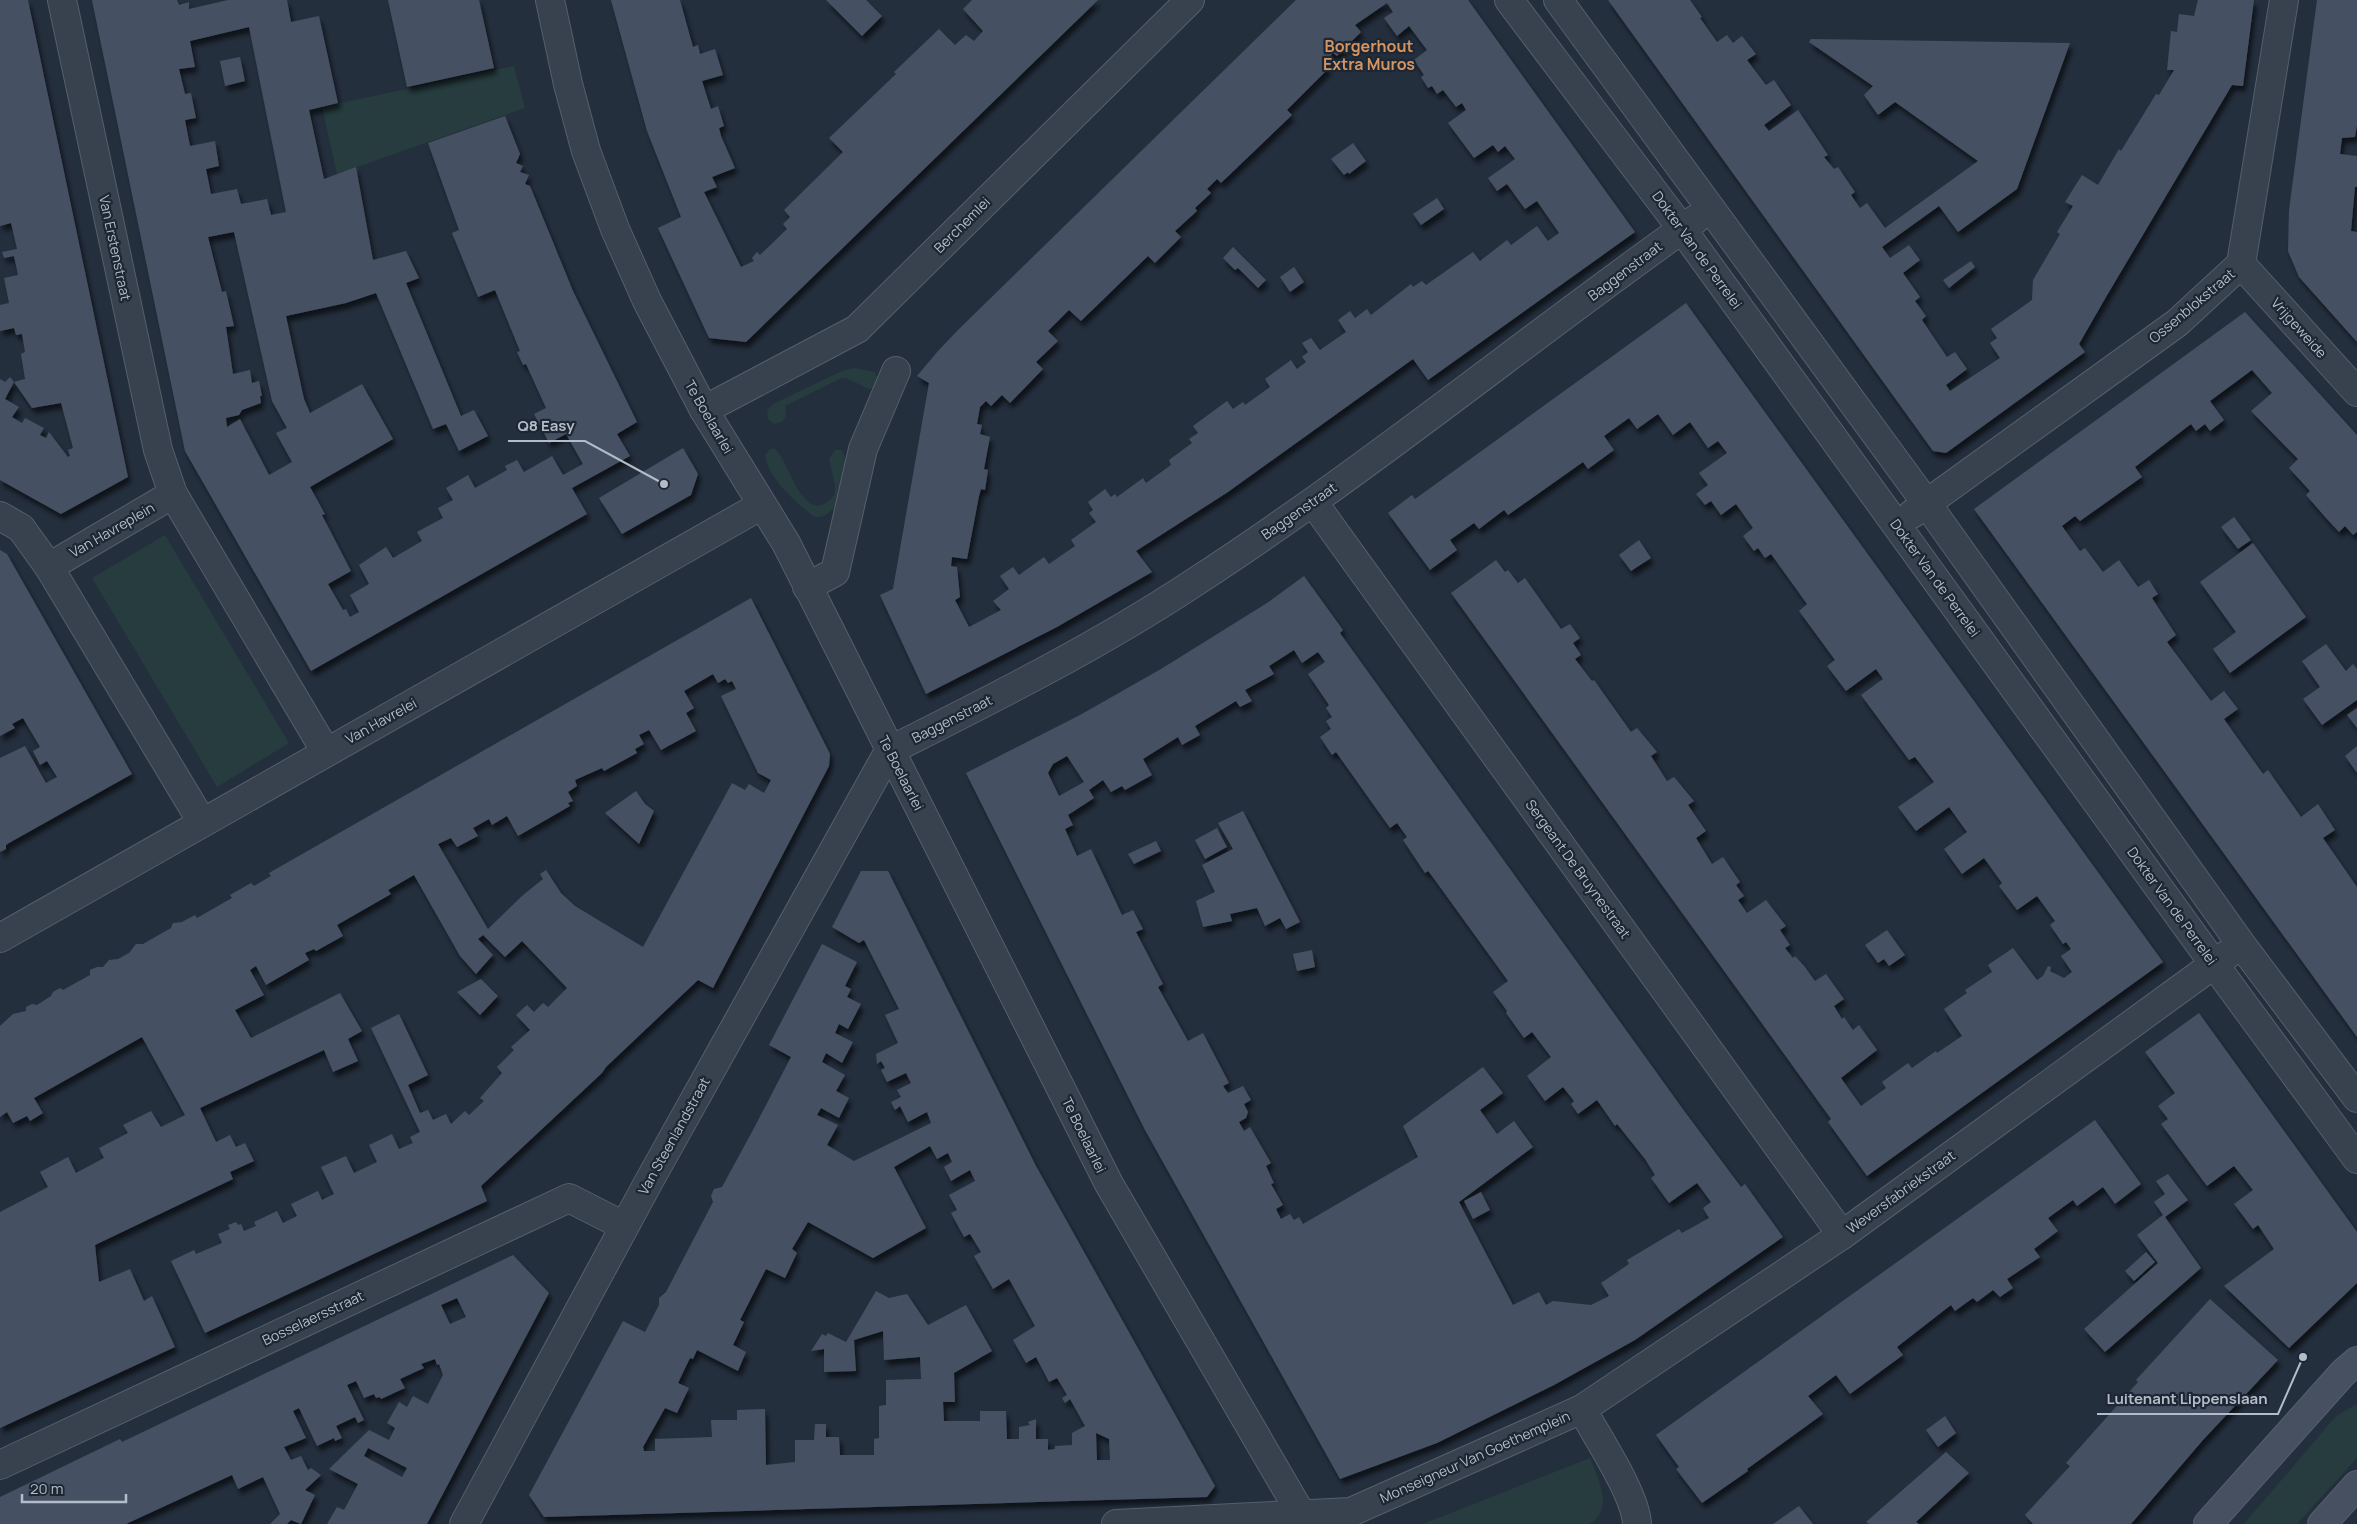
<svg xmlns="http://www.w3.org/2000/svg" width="2357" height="1524" font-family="Manrope,sans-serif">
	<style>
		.green { fill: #263c3f }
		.building { fill: #455162; fill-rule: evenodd; filter: url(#shadow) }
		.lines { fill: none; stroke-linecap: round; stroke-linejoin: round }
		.minor-casing { stroke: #565f6c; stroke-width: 30 }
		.secondary-casing { stroke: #565f6c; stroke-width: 30 }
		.minor { stroke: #38414e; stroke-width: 28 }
		.secondary { stroke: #465061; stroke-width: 28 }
		.labels { text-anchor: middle; stroke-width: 4.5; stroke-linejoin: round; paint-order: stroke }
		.street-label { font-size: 14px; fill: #b4bcc9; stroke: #1d2633 }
		.quarter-label { font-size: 16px; font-weight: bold; fill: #d59563; stroke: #1d2633 }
		.leader { fill: none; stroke: #b4bcc9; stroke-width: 2 }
		.callout-dot { fill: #b4bcc9; stroke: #1d2633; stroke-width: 2 }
		.callout-label { font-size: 15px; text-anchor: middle; font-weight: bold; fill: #b4bcc9; stroke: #1d2633; stroke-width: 4.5; stroke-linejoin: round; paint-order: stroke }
	</style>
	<defs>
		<filter id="shadow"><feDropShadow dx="3" dy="5.5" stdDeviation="2.5" flood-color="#0009"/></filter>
	</defs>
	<rect width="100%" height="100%" fill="#242f3e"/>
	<g class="green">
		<path d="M514,66L525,108L337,174L322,107Z"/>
		<path d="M855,368L875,372L878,380L875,387L869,389L846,378L839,379L785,406L786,416L782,422L774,424L768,419L767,411L773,404L844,370Z"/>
		<path d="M770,449H775C789,459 804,534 835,494V485L829,459L835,450H842C852,466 839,525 813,516C795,501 769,480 765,455Z"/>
		<path d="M165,535L289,743L217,787L92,578Z"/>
		<path d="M2357,1404V1458L2297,1524H2244L2336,1416Z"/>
		<path d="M1590,1458C1598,1479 1615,1509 1589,1524H1423Z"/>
	</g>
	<g class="building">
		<path d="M0,0H28L128,477L61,514L0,480V379L5,382L10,377L14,382L25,379L21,354L25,352L22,334L16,335L14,328L0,331V305L9,303L4,278L18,275L14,256L4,258L2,252L17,249L11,223L0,226ZM14,382L32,408L61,403L73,448L68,450L70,456L68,457L49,432L46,438L40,435L44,428L25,418L22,423L12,417L19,407L5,399Z"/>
		<path d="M92,0H177L179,5L189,2V9L228,0H287L291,22L319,16L338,103L309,110L324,179L356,167L373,260L406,251L419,278L406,283L461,416L474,410L488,436L459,451L446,424L433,429L376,293L346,303L286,316L304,399L310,413L362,384L393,439L310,487L325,514L322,515L351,571L328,584L343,610L346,609L350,617L359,612L350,595L369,584L359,565L386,547L393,558L422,541L417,532L443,518L438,508L453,500L446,488L468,475L475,488L507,470L505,466L517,460L524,472L552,456L563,475L583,464L566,434L549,443L534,414L546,408L526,364L523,365L517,352L520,351L495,290L478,297L452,233L459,230L428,143L505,116L520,154L516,163L523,166L520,172L529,175L525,184L530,186L573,291L637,422L617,434L630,456L572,488L587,514L311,671L185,451ZM249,27L286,212L271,215L267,199L241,204L237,189L211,194L206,169L219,166L215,141L190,146L185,120L196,118L191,93L185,94L179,69L195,67L190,41ZM234,232L272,401L287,428L276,433L292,462L269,475L240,419L227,427L226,418L239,415L242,410L261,403L260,396H262L259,381L252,383L250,370L233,374L226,327L234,326L226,291L222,292L208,237Z"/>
		<path d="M388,0H479L494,68L407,87Z"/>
		<path d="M611,0H680L693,47L698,45L700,54L715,49L723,75L702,81L711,109L718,106L724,126L719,128L721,136L735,168L712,177L717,187L704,192L741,267L754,261L752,258L757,252L760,255L787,229L783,224L790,217L784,210L843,152L829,138L896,74L894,72L939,29L955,45L966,35L974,41L983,31L963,9L972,0H1098L746,342L709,338L658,228L681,217L647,131Z"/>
		<path d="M826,0H866L882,16L862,36Z"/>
		<path d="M1296,0H1468L1635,232L1428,380L1413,359L1228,492L1136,551L1152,572L1057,627L926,694L880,595L893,589L929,383L917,376L938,351L959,329ZM1387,3L1393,12L1384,18L1397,36L1409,26L1427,50L1414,60L1424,75L1421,77L1428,88L1432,86L1437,94L1443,90L1456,107L1462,103L1466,110L1448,123L1474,158L1493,145L1498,152L1505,146L1515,159L1488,178L1497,191L1507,184L1525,209L1537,201L1559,233L1548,241L1537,226L1511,245L1507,240L1480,261L1473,252L1426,285L1422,281L1413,287L1411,284L1371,315L1367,309L1355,318L1350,311L1338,320L1346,332L1320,350L1311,338L1302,343L1308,352L1302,357L1306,362L1297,369L1291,360L1265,379L1270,387L1245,405L1243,402L1233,409L1227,401L1193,426L1198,433L1189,439L1192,443L1169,460L1171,465L1146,483L1143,478L1117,497L1115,494L1111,497L1105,489L1088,502L1093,510L1089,513L1096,522L1071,540L1075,546L1049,564L1044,557L1019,575L1013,567L1000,576L1009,589L993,601L1001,610L969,627L955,600L960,597L957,567L951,566L952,557L967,559L979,496L981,489L985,490L988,470L984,469L990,437L980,434L982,425L977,424L980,407L986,401L991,406L1002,395L1010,403L1043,369L1036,362L1058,341L1048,331L1069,310L1081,321L1148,256L1155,263L1181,237L1175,231L1197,211L1195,208L1211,193L1207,189L1217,179L1221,183L1292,115L1287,110L1329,68L1324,64L1333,53L1337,56L1361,32L1355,25Z"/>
		<path d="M1608,0H1690L1702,17L1700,18L1717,42L1727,35L1733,43L1742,36L1756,54L1747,60L1766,85L1774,80L1791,105L1764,125L1769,131L1798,110L1828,155L1824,157L1834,169L1838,167L1855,192L1851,195L1860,208L1867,203L1885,228L1978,161L1895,102L1878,115L1864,95L1873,86L1809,42L1811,39L2070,43L2017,189L1958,232L1939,206L1882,247L1890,258L1909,245L1920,260L1903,273L1920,297L1915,301L1926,316L1922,320L1947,357L1955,352L1967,369L1946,385L1950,391L2000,358L1990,343L1997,338L1991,329L2032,300L2033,280L2060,234L2057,232L2073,206L2065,202L2082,175L2098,185L2119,149L2121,151L2156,94L2159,95L2174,70H2167L2171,31L2177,32L2179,14L2194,16L2198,0H2254L2243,86L2232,85L2106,297L2079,344L2085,352L1946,453L1933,451Z"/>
		<path d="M2317,0H2357V125L2355,137L2342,138L2340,154L2357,156V187H2355L2351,231L2357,232V342L2299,277L2288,251L2289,210Z"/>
		<path d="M240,57L245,81L225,86L220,61Z"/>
		<path d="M1353,143L1366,161L1349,174L1348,172L1344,175L1331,159Z"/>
		<path d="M1437,198L1444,209L1421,225L1413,214Z"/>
		<path d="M1233,247L1266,280L1258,288L1238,268L1235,270L1223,258Z"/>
		<path d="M1971,261L1975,267L1949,288L1943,280Z"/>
		<path d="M1294,267L1304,282L1290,292L1280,277Z"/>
		<path d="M1686,303L2163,962L1867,1176L1828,1122L1831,1119L1451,593L1496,560L1505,572L1508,570L1518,583L1525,578L1561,629L1570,624L1580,638L1573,643L1581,655L1575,659L1592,681L1594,680L1631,732L1637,728L1648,741L1657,752L1651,756L1667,781L1674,777L1694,801L1688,805L1706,831L1696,838L1712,864L1723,857L1740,882L1736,885L1744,896L1738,900L1747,913L1766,900L1786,926L1780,930L1790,945L1785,948L1793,958L1795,956L1805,967L1815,981L1826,974L1844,999L1834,1006L1842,1019L1844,1017L1853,1030L1859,1025L1877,1050L1841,1078L1861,1106L1886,1088L1882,1082L1908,1063L1912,1068L1936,1051L1937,1053L1962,1036L1944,1009L1967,993L1965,990L1992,972L1988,965L2013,948L2037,980L2043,976L2048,966L2051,967L2050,971L2064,978L2072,972L2061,956L2071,949L2066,942L2063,944L2050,925L2055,921L2037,896L2017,910L1999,886L2002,883L1984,858L1962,874L1944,849L1967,832L1949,807L1916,831L1898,807L1934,782L1915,757L1909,760L1861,695L1883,679L1876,669L1846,691L1827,666L1835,660L1799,611L1807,604L1771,554L1765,558L1758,548L1754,551L1743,536L1753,528L1736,504L1721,515L1711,501L1705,505L1696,494L1708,485L1699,473L1727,453L1718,441L1708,448L1690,422L1673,435L1658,414L1637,429L1629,418L1604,436L1614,450L1588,469L1583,462L1508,515L1504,510L1479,529L1474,523L1450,540L1457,550L1430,570L1388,513L1412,495L1415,499Z"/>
		<path d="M2245,312L2357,435V532L2353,535L2345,526L2339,532L2326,518L2306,495L2310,491L2289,468L2298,459L2251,411L2272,393L2252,370L2210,401L2224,420L2210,431L2205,424L2196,431L2191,424L2135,467L2142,477L2080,521L2075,516L2062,526L2080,551L2085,548L2103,572L2119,560L2138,587L2149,580L2158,594L2152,598L2176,635L2167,642L2211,701L2224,691L2238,709L2224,719L2263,774L2268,770L2301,817L2318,804L2335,830L2323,838L2357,887V1037L1974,509Z"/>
		<path d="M683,448L698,474L691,495L622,534L599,498Z"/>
		<path d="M2234,517L2251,540L2238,549L2221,527Z"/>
		<path d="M1639,540L1651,558L1631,571L1619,555Z"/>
		<path d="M2253,543L2306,617L2230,673L2213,649L2236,632L2200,582Z"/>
		<path d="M0,550L7,554L132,774L9,843L6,845V849L0,852V758L25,746L46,783L57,777L47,761L40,765L33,751L40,747L23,718L12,724L15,728L0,736Z"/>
		<path d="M1304,576L1343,630L1340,633L1685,1112L1741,1187L1745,1184L1783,1237L1635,1340L1554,1385L1437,1443L1340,1479L1145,1130L966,773L1080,715L1161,669L1267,603ZM1294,650L1302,663L1318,652L1325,662L1308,674L1329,705L1326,708L1332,717L1326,721L1331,729L1320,737L1332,755L1336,752L1390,828L1397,823L1407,837L1403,840L1425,873L1428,871L1432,876L1508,981L1493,992L1507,1011L1506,1013L1524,1038L1532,1032L1551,1057L1527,1076L1545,1101L1563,1087L1574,1101L1571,1104L1578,1114L1597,1100L1615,1126L1617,1124L1645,1159L1655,1175L1651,1178L1669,1203L1697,1183L1711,1202L1703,1208L1709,1218L1682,1233L1679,1229L1627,1260L1629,1264L1601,1283L1609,1296L1591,1305L1553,1301L1546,1305L1539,1292L1513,1305L1459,1202L1533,1147L1514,1121L1497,1134L1480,1110L1503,1093L1483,1067L1403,1126L1418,1157L1303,1224L1299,1217L1294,1220L1290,1214L1281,1219L1276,1209L1283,1205L1271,1184L1274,1183L1266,1166L1271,1163L1250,1127L1244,1131L1239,1122L1246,1118L1248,1112L1244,1104L1251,1100L1243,1086L1228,1093L1223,1086L1229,1083L1203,1033L1188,1041L1158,987L1163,984L1136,932L1143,929L1133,910L1122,915L1091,849L1077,856L1065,829L1073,825L1068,815L1094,798L1089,790L1103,780L1111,792L1122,786L1125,790L1152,775L1143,759L1178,737L1182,745L1200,735L1195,726L1236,701L1240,707L1252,701L1245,690L1274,674L1269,666ZM1067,756L1084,782L1059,796L1048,773L1053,764Z"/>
		<path d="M751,598L830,754L829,766L713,988L698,980L606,1067L602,1073L481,1186L487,1201L205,1333L171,1261L194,1250L196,1254L222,1243L218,1234L230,1229L228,1225L236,1222L238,1225L241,1224L244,1231L256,1226L254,1222L277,1211L283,1223L297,1216L291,1204L318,1191L322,1200L334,1194L321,1167L346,1156L354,1173L377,1162L369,1145L392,1134L399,1149L413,1143L410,1137L420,1132L371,1028L399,1014L428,1075L408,1085L420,1113L428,1110L433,1120L446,1114L451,1124L465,1111L469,1115L484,1101L480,1098L502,1073L497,1067L514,1050L511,1047L530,1030L516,1015L527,1005L534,1012L543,1003L548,1007L567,988L522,941L505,957L483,935L478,939L493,955L476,974L460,956L414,875L388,890L391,894L337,925L343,936L316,951L314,949L305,953L309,960L266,985L256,966L250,970L264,995L235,1010L251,1038L340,993L362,1031L348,1039L358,1061L333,1072L324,1050L200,1108L216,1142L230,1135L236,1147L245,1143L254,1161L230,1172L233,1179L95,1245L99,1282L130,1269L144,1301L152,1296L175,1347L0,1428V1212L48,1187L40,1172L68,1157L76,1173L104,1158L99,1148L128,1133L123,1125L151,1111L161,1127L185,1115L142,1037L34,1098L43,1113L30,1121L27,1116L13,1123L7,1112L0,1117V1026L13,1014L26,1011V1007L32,1004L37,1005L51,996L53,992L60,988L63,990L90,975V970L97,967H103L109,960L118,959L129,953L136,944H143L171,928L173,923L182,922L195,915L197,918L232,898L230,895L251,883L254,886L271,876L269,873ZM713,674L718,683L725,679L728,683L732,681L736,689L721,696L758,773L771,780L764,793L749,784L745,790L732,783L643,947L575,906L561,893L546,870L540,874L543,879L522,896L488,929L438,844L451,838L457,847L478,836L473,828L489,819L492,825L507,816L518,836L570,806L568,803L573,801L568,792L577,786L575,780L602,768L604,771L637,753L635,749L644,744L639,735L649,730L661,750L696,731L686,713L694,708L684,691Z"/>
		<path d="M2326,644L2346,671L2353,664L2357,669V700L2322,725L2303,699L2320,687L2302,661Z"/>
		<path d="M2357,708V728L2347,715Z"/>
		<path d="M2357,746V773L2345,756Z"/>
		<path d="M636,791L645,804L654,811L639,844L605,813Z"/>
		<path d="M1243,811L1300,922L1286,929L1280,918L1265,926L1257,908L1230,914L1232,921L1203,927L1196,901L1215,892L1202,865L1233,849L1218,823Z"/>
		<path d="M1217,828L1227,847L1205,859L1195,840Z"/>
		<path d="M1156,841L1161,851L1134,864L1128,854Z"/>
		<path d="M861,871H888L1036,1166L1215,1486L1207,1497L544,1517L529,1495L623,1321L645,1332L659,1305V1298L666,1292L713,1202L711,1196L714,1189L722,1187L753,1130L791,1057L769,1045L822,944L857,962L845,986L851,989L847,997L861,1004L848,1029L839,1024L835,1033L853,1042L842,1063L826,1053L822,1062L845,1075L836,1091L849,1098L839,1118L821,1108L817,1115L838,1125L827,1145L854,1161L931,1123L927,1112L908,1122L900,1106L895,1110L891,1102L901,1097L897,1090L911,1083L906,1073L887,1082L881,1070L885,1068L881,1061L877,1064L876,1054L898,1043L885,1015L899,1009L864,940L859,943L832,927ZM930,1146L937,1159L948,1153L952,1162L944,1167L951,1181L970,1170L975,1181L949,1195L957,1210L951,1213L964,1237L970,1234L981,1252L974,1256L993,1289L1009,1279L1035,1326L1013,1340L1026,1363L1036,1357L1049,1382L1057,1378L1067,1395L1062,1398L1065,1403L1070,1399L1085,1426L1072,1433V1445L1055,1446V1449L1048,1450V1439H1036V1419L1028,1422L1030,1425L1019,1427V1439H1007L1006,1411H980V1421H944L943,1402H955L954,1373L992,1351L966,1305L928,1325L907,1294L889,1298L876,1291L846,1342L828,1333L826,1336L822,1334L811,1351L824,1349V1372L856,1371L854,1340L883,1331L884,1360L920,1357L921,1379L886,1380V1405L879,1406V1438L874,1439V1455H840L839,1437H826V1424H815L814,1440H795V1462L766,1465L765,1409L737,1410V1420H711L712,1437L655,1439V1451H644L643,1447L665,1408L677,1413L689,1388L678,1383L690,1358L693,1359L697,1350L738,1371L746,1352L733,1345L744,1322L740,1320L766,1269L785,1278L797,1253L792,1249L808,1222L873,1258L926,1228L894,1167ZM1096,1433L1109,1439L1110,1460H1097Z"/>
		<path d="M1887,930L1905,955L1889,966L1884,959L1878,963L1865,945Z"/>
		<path d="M1312,950L1315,967L1297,971L1293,954Z"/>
		<path d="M481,979L498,996L480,1015L457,992Z"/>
		<path d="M2199,1013L2357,1232V1283L2289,1348L2224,1286L2274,1249L2258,1225L2253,1229L2234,1204L2253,1190L2234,1166L2207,1186L2161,1124L2168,1119L2158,1106L2175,1093L2145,1052Z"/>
		<path d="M2095,1120L2141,1184L2115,1204L2103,1187L2077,1206L2073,1200L2048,1218L2058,1231L2034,1249L2040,1257L2007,1279L2013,1288L2000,1297L1993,1290L1977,1302L1973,1298L1955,1311L1951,1305L1897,1347L1903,1355L1850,1394L1836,1375L1808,1396L1823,1414L1747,1469L1748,1471L1702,1503L1676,1469L1679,1467L1656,1435Z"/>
		<path d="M2168,1174L2188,1200L2165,1217L2201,1268L2105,1352L2084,1329L2158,1263L2137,1235L2163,1215L2154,1202L2165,1194L2156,1181Z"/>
		<path d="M1481,1192L1490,1210L1473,1219L1464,1201Z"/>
		<path d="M2146,1252L2155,1262L2134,1281L2125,1271Z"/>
		<path d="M513,1255L549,1293L427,1524H327L337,1507L344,1510L358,1484L329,1469L369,1430L389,1440L395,1428L387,1423L399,1402L407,1407L413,1396L428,1404L443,1375L439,1364L437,1365L435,1359L421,1364L424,1368L400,1379L405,1388L381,1399L380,1397L376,1398L374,1394L364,1398L356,1381L347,1385L364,1420L358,1423L355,1417L336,1426L342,1438L335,1441L334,1438L317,1446L299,1408L293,1411L306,1438L284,1447L291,1460L301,1456L308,1470L311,1468L321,1475L305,1490L315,1495L301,1524L291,1520L287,1524H270L280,1514L263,1477L238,1489L232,1475L126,1524H0V1497L120,1439L122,1442ZM457,1298L466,1317L450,1324L441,1305ZM368,1448L407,1468L402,1477L364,1456Z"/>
		<path d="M2210,1299L2278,1360L2203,1440L2131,1524H2033L2025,1515L2070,1466L2066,1463L2138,1382L2136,1380Z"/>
		<path d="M1945,1416L1956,1433L1938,1447L1926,1430Z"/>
		<path d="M1946,1452L1969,1473L1916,1522L1919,1524H1869L1866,1522Z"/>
		<path d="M1799,1506L1813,1524H1773Z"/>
	</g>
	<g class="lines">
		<g class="minor-casing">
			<g id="minor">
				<path d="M62,0L158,450L173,494L326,752"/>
				<path d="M550,0L568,84L586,151L615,229L647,301L704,410L786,543L1109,1184L1307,1524"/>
				<path d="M1509,0L1682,229L2214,964L2357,1159"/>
				<path d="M1558,0L1927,504L2241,944L2357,1098"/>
				<path d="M2241,264L2357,392"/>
				<path d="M704,410L857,329L1190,0"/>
				<path d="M1313,502L1842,1235"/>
				<path d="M1912,514L2177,323L2241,264L2284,0"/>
				<path d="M0,516L21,528L49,567L202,822"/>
				<path d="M49,567L173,494"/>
				<path d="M807,587L835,572L863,449L896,371"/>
				<path d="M889,751C992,699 1095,648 1192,584C1366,471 1527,339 1696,219"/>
				<path d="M0,938L762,505"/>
				<path d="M1582,1409C1597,1437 1636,1495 1637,1524"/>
				<path d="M0,1465L569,1198L624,1226"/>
				<path d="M464,1524L648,1183L889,751"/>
				<path d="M1116,1524L1351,1512L1582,1409L1842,1235L2228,954"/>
			</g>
		</g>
		<g class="secondary-casing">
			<g id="secondary">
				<path d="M2208,1524L2343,1373L2357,1361"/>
				<path d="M2322,1524L2357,1485"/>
			</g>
		</g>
		<use href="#minor" class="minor"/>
		<use href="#secondary" class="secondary"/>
	</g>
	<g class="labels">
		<g class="street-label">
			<text transform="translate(962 225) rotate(-45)" y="5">Berchemlei</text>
			<text transform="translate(115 248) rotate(78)" y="5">Van Erstenstraat</text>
			<text transform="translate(1697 250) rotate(54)" y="5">Dokter Van de Perrelei</text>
			<text transform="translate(1625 271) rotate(-37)" y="5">Baggenstraat</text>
			<text transform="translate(2192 306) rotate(-40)" y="5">Ossenblokstraat</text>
			<text transform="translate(2299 328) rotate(48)" y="5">Vrijgeweide</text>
			<text transform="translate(709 417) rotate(60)" y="5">Te Boelaarlei</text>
			<text transform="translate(1299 511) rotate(-35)" y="5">Baggenstraat</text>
			<text transform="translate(112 530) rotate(-30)" y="5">Van Havreplein</text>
			<text transform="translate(1935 578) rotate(54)" y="5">Dokter Van de Perrelei</text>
			<text transform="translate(952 719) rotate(-27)" y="5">Baggenstraat</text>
			<text transform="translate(381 721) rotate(-29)" y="5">Van Havrelei</text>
			<text transform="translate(901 773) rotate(63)" y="5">Te Boelaarlei</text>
			<text transform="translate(1578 869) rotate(54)" y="5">Sergeant De Bruynestraat</text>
			<text transform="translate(2172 906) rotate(54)" y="5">Dokter Van de Perrelei</text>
			<text transform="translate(1084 1135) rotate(64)" y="5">Te Boelaarlei</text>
			<text transform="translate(674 1136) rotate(-61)" y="5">Van Steenlandstraat</text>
			<text transform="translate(1901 1192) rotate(-36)" y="5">Weversfabriekstraat</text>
			<text transform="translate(313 1318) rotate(-25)" y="5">Bosselaersstraat</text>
			<text transform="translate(1475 1457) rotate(-24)" y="5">Monseigneur Van Goethemplein</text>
		</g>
		<g class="quarter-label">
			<text x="1369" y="52">Borgerhout<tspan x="1369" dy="18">Extra Muros</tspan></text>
		</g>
	</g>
	<path class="leader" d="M664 484L585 441H508M2303 1357L2278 1414H2097"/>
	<g class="callout-dot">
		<circle cx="664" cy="484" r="5"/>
		<circle cx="2303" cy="1357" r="5"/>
	</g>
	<g class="callout-label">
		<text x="546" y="431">Q8 Easy</text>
		<text x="2187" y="1404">Luitenant Lippenslaan</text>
	</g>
	<path d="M22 1494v8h104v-8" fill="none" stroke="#b4bcc9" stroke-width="2.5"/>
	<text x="30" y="1494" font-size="15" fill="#b4bcc9" stroke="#1d2633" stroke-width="4" paint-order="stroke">20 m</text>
</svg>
